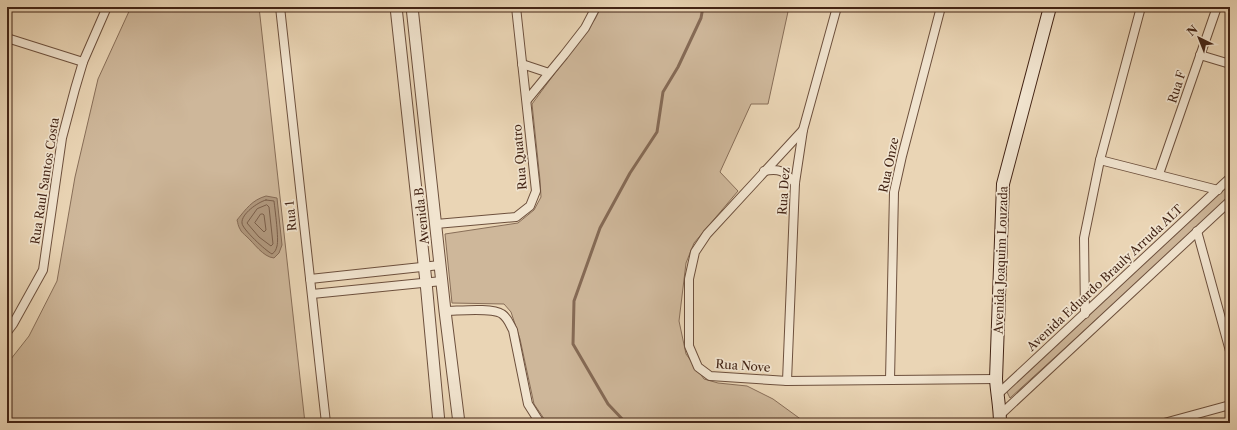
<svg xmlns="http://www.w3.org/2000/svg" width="1237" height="430" font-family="'Libre Caslon Text',serif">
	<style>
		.green { fill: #ceb79a; stroke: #886e58 }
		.water { fill: #b1997f; stroke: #856a55 }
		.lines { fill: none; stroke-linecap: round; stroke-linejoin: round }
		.shore { stroke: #7a5e4a; stroke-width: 1 }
		.stream { stroke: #856a55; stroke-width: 3 }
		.minor-casing { stroke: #6d503d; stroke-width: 10 }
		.tertiary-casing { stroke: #6d503d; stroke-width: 13 }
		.secondary-casing { stroke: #432415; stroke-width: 14 }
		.minor { stroke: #f1e4cf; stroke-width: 8 }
		.tertiary { stroke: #f1e4cf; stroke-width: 11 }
		.secondary { stroke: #f1e4cf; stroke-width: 12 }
		.labels { text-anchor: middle; stroke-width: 3.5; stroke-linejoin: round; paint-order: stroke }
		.street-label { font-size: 12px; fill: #432415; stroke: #f1e4cf }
	</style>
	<rect width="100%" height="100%" fill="#ead5b5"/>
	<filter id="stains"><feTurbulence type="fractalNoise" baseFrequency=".005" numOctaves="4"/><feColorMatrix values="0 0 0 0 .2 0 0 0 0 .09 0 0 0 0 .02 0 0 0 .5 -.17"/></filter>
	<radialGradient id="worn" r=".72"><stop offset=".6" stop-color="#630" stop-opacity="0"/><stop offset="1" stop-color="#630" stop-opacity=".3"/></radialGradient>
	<g class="green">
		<path d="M131,7H259L305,423H7V364L29,336L57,281L75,177L98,79Z"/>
		<path d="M601,7H789L768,104H751L720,172L738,191L694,243L686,263L679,321L686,354L704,379L718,383L747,386L773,399L806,423H547L534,404L520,339L511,312L504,304L452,303L445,234L518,223L534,210L541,197L540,180L532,104L595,19Z"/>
		<path d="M1230,183V198L1010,398L1006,390Z"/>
	</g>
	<path class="water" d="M266,196L277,198L282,245L279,253L274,258C263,257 254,243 246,236C244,234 241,232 240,229C238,226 238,223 237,220C246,209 252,200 266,196Z"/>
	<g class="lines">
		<g class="shore">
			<path d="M266,200L274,201C275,210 279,239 277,246C276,250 275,252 272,254C266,251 242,229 242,223C241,214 258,202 266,200Z"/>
			<path d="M267,205L269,207L273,244L271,246L259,237L247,223L257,209Z"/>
			<path d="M261,214H263L264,215L266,230L264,232L255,223Z"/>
		</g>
		<path class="stream" d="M626,423L608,404L573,344L574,301L600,228L630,173L657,132L663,92L678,67L701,18L703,7"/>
		<g class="minor-casing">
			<g id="minor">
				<path d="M280,7L326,423"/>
				<path d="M7,38L83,62"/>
				<path d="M1200,55L1230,64"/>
				<path d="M522,64L549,73"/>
				<path d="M527,100L564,55L585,28L596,7"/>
				<path d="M803,130L707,234L695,252L689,279V346L698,367L710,376L787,381L996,379"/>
				<path d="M1100,160L1218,190"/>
				<path d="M764,171C780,168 784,171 795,183"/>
				<path d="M1159,174L1217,7"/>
				<path d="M436,224L516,217L530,206L536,191L516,7"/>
				<path d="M1197,231L1230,351"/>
				<path d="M310,279L440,265"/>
				<path d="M312,294L442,281"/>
				<path d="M445,311C458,311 492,307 502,314C508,318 510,325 513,330L528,404L540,423"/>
				<path d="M1085,314L1084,238L1100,160L1141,7"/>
				<path d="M7,332L13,324L43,270L62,138L75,89L83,62L107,7"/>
				<path d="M890,380L894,192L902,156L941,7"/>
				<path d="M787,381L795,183L803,130L837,7"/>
				<path d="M997,395L1230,178"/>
				<path d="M1000,415L1230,201"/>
				<path d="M1164,423L1230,405"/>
			</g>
		</g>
		<g class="tertiary-casing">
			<g id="tertiary">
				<path d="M396,7L426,282L439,423"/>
				<path d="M412,7L445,311L459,423"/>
			</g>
		</g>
		<g class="secondary-casing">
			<path id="secondary" d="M1000,423C1000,408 997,394 996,379L1003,184L1050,7"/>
		</g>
		<use href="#minor" class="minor"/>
		<use href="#tertiary" class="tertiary"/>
		<use href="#secondary" class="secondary"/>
	</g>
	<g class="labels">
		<g class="street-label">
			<text transform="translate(1177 87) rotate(-72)" y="4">Rua F</text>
			<text transform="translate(520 157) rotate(-95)" y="4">Rua Quatro</text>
			<text transform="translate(889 165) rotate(-78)" y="4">Rua Onze</text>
			<text transform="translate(45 181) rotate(-81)" y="4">Rua Raul Santos Costa</text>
			<text transform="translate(784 191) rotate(-86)" y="4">Rua Dez</text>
			<text transform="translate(291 216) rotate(-96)" y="4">Rua 1</text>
			<text transform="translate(422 216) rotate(-96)" y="4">Avenida B</text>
			<text transform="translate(1001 260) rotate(-88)" y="4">Avenida Joaquim Louzada</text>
			<text transform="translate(1105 278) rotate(-43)" y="4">Avenida Eduardo Brauly Arruda ALT</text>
			<text transform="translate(743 366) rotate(4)" y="4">Rua Nove</text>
		</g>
	</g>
	<rect width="1237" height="430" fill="none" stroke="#ead5b5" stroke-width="24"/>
	<rect x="8" y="8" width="1221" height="414" fill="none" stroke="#432415" stroke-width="2"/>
	<rect x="12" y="12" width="1213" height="406" fill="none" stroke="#432415"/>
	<g transform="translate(1199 38) rotate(317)" stroke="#f1e4cf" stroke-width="3" paint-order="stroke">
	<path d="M0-3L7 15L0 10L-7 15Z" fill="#432415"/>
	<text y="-6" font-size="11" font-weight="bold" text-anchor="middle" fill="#432415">N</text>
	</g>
	<rect width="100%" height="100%" filter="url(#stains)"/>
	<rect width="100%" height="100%" fill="url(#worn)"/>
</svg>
